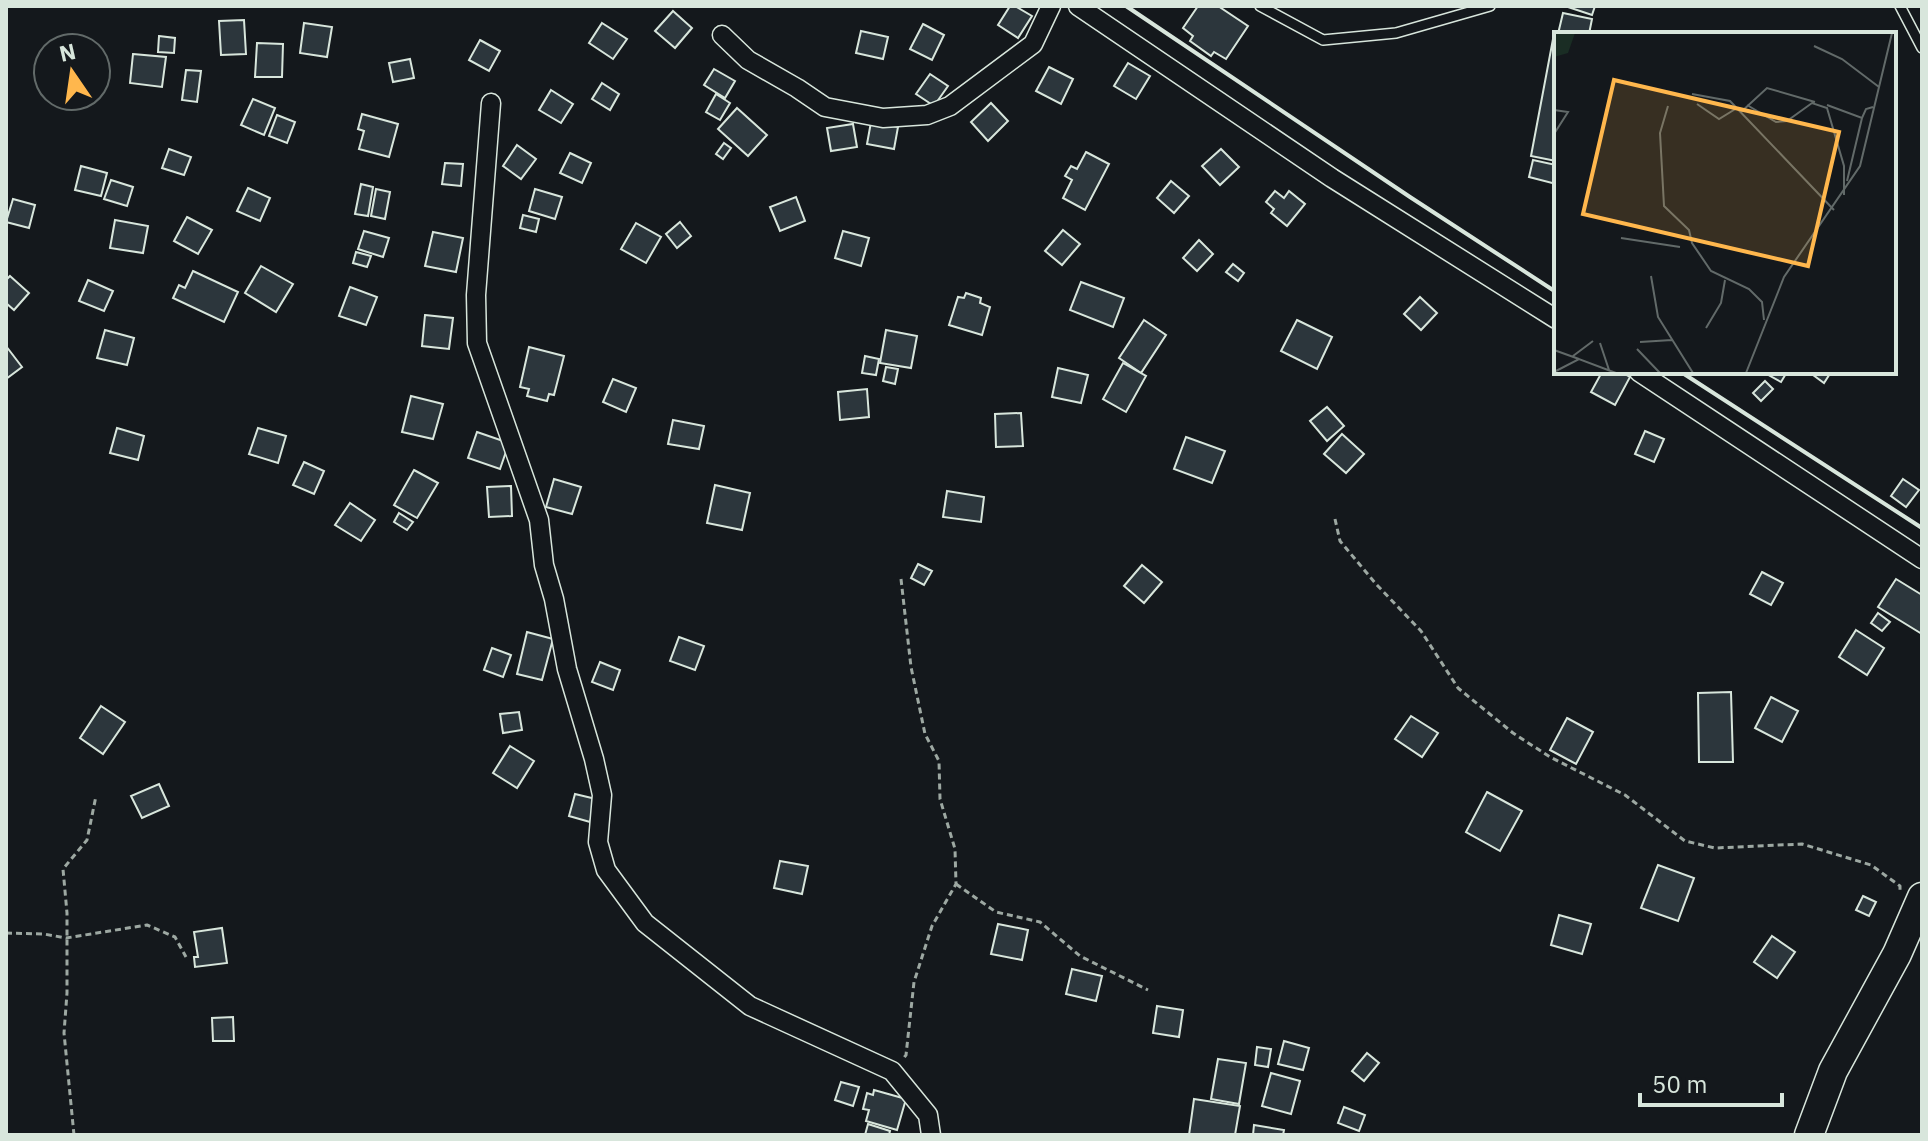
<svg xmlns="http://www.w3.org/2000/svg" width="1928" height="1141" font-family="'IBM Plex Sans',sans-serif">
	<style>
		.building { fill: #2c363c; stroke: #d8e6dc; stroke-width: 2 }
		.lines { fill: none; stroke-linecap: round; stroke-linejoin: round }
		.service-casing { stroke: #d8e6dc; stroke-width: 12 }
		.minor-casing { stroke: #d8e6dc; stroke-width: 21 }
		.primary-casing { stroke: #d8e6dc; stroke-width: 31 }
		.path { stroke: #9da8a2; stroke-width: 3; stroke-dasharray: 6 4; stroke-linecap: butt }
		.service { stroke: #14181c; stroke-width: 9 }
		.minor { stroke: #14181c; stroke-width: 18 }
		.primary { stroke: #14181c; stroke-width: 28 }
		.wall { stroke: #d8e6dc; stroke-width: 4 }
		.inset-road { fill: none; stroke: #626a69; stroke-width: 2 }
		.view { fill: #ffb74d; fill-opacity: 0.15; stroke: #ffb74d; stroke-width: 4 }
		.inset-edge { fill: none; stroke: #d8e6dc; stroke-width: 4 }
	</style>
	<rect width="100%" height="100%" fill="#14181c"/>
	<g class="building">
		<path d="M1010,6H1015L1032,16L1018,38L998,25Z"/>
		<path d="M1198,6H1218L1248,26L1226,59L1214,52L1211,56L1190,41L1193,36L1183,28Z"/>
		<path d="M1565,6H1595L1592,15Z"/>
		<path d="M673,11L692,28L675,48L655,31Z"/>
		<path d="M1563,13L1592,19L1589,34H1558Z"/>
		<path d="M244,20L246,54L221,55L219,21Z"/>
		<path d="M304,23L332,27L327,57L300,53Z"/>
		<path d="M602,23L627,39L613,59L589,43Z"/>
		<path d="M923,24L944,35L932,60L910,49Z"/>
		<path d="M861,31L888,37L883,59L856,53Z"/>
		<path d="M159,36L175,38L174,53L158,52Z"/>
		<path d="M1553,39L1556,40V161L1531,156Z"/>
		<path d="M480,40L500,51L489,71L469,60Z"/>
		<path d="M257,43L283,44L282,77H255Z"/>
		<path d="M133,54L166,57L162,87L130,83Z"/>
		<path d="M410,59L414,78L393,82L389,63Z"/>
		<path d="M1128,63L1150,76L1136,99L1114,86Z"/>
		<path d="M1049,67L1073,79L1061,104L1036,91Z"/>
		<path d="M714,69L735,81L725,98L704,85Z"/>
		<path d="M186,70L201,71L197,102L182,100Z"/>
		<path d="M930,74L948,86L934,106L916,94Z"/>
		<path d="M602,83L619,94L610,110L592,99Z"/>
		<path d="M551,90L573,104L561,123L539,110Z"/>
		<path d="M716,94L730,103L720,120L706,112Z"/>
		<path d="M253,99L275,108L264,135L241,125Z"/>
		<path d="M991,103L1008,121L988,141L971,122Z"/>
		<path d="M737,108L767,135L748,156L718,129Z"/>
		<path d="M362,114L398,124L389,157L359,149L364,131L358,129Z"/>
		<path d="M277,115L295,122L287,143L269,136Z"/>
		<path d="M871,122L898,127L894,149L867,144Z"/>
		<path d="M853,124L857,147L831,151L827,128Z"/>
		<path d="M724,143L731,148L723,159L716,154Z"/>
		<path d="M517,145L536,159L521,179L503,166Z"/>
		<path d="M169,149L191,157L184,175L162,168Z"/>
		<path d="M1221,149L1239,167L1220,185L1202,166Z"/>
		<path d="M1086,152L1109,164L1085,210L1063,198L1072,180L1065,176L1071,166L1077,169Z"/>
		<path d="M570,153L591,163L582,183L560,173Z"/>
		<path d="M1533,160L1556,165V184L1529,177Z"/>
		<path d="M445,163L463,164L461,186L442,184Z"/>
		<path d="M81,166L107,173L101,196L75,190Z"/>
		<path d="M111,180L133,187L127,206L104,199Z"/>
		<path d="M1171,181L1189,196L1174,213L1157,198Z"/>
		<path d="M361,184L373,187L368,216L355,214Z"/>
		<path d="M248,188L270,198L260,221L237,211Z"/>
		<path d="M376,189L390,192L385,219L371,216Z"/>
		<path d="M535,189L562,197L555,219L529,211Z"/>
		<path d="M1275,191L1284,198L1289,191L1305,204L1287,226L1271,213L1274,209L1266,202Z"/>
		<path d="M796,197L805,221L780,231L770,207Z"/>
		<path d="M13,199L35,205L29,228L6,222Z"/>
		<path d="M523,215L539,219L536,232L520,228Z"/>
		<path d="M187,217L212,230L198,254L174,241Z"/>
		<path d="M115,220L148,226L143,253L110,248Z"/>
		<path d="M680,222L691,236L677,248L666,234Z"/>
		<path d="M636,223L661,237L646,263L621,249Z"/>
		<path d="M1063,230L1080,244L1062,265L1045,251Z"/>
		<path d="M364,231L389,238L383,257L358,249Z"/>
		<path d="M843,231L869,238L861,266L835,258Z"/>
		<path d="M433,232L463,238L456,272L425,266Z"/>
		<path d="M1199,240L1213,254L1197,271L1183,258Z"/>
		<path d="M356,252L371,256L367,267L353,263Z"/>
		<path d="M1233,264L1244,273L1238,281L1226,272Z"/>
		<path d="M261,266L293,284L276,312L245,293Z"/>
		<path d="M193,271L238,292L224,322L173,298L179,285L185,288Z"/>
		<path d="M10,276L29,293L14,310L6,303V280Z"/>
		<path d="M88,280L113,291L104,311L79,301Z"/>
		<path d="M1081,282L1124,298L1113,327L1070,310Z"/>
		<path d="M350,287L377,297L366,325L339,316Z"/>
		<path d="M966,293L981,298L980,303L990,307L982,335L949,325L958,297L964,298Z"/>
		<path d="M1420,297L1437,313L1421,330L1404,314Z"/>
		<path d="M425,315L453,318L449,349L422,346Z"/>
		<path d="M1144,320L1166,335L1141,373L1119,358Z"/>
		<path d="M1297,320L1332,337L1317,369L1281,351Z"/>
		<path d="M105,330L134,338L127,365L97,358Z"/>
		<path d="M886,330L917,336L911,368L880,363Z"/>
		<path d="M6,346L22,367L6,379Z"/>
		<path d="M529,347L564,356L554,395L549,394L547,401L527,396L529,389L520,387Z"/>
		<path d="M865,356L879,359L876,375L862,373Z"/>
		<path d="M1123,363L1146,376L1126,412L1103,399Z"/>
		<path d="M886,367L898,369L895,384L883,381Z"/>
		<path d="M1058,368L1088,375L1081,403L1052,397Z"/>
		<path d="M1602,372H1621L1630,377L1615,405L1591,392Z"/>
		<path d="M1763,372H1787L1781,382Z"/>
		<path d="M1809,372H1831L1824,383Z"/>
		<path d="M613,379L636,388L626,412L603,402Z"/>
		<path d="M1765,381L1773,389L1761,401L1753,393Z"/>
		<path d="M867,389L869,417L840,420L838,392Z"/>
		<path d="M411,396L443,404L433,439L402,432Z"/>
		<path d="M1327,407L1344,426L1327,441L1310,421Z"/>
		<path d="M1021,413L1023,446L996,447L995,414Z"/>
		<path d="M673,420L704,426L699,449L668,444Z"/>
		<path d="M117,428L144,436L138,460L110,453Z"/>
		<path d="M258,428L286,436L278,463L249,454Z"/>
		<path d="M1645,431L1664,439L1654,462L1635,454Z"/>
		<path d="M477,432L509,443L500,469L468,458Z"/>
		<path d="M1342,434L1364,454L1346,473L1324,454Z"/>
		<path d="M1186,437L1225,451L1212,483L1174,469Z"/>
		<path d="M304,462L324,471L314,494L293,485Z"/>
		<path d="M414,470L438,483L417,518L394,505Z"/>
		<path d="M554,479L581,487L572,514L546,507Z"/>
		<path d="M1903,479L1919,490L1906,507L1891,496Z"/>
		<path d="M715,485L750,493L742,530L707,523Z"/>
		<path d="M511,486L512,516L489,517L487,487Z"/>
		<path d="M947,491L984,497L981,522L943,517Z"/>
		<path d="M350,503L375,520L361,541L335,525Z"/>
		<path d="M399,513L413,522L407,530L394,522Z"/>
		<path d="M918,564L932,571L924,585L911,578Z"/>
		<path d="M1142,565L1162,582L1144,603L1124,586Z"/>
		<path d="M1762,572L1783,583L1771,605L1750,594Z"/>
		<path d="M1896,579L1922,595V634L1878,607Z"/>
		<path d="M1878,613L1890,622L1882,631L1871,623Z"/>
		<path d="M1856,630L1884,648L1867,675L1839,657Z"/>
		<path d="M527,632L553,639L542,680L517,674Z"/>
		<path d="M679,637L704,646L695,670L670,661Z"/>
		<path d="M492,648L511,655L503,677L484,670Z"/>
		<path d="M600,662L620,670L613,690L592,682Z"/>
		<path d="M1731,692L1733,762H1699L1698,693Z"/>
		<path d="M1771,697L1798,711L1782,742L1755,728Z"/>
		<path d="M101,706L125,722L103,754L80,738Z"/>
		<path d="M519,712L522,730L503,733L500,714Z"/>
		<path d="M1411,716L1438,733L1422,757L1395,739Z"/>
		<path d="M1567,718L1593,732L1576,764L1550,750Z"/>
		<path d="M510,746L534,761L517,788L493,773Z"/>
		<path d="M159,784L169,806L142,818L131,796Z"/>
		<path d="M1487,792L1522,811L1500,851L1466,832Z"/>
		<path d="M575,794L596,799L590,822L569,816Z"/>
		<path d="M780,861L808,866L802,894L774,888Z"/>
		<path d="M1658,865L1694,878L1678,921L1641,908Z"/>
		<path d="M1863,896L1876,902L1869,916L1856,910Z"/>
		<path d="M1559,915L1591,924L1582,954L1551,945Z"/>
		<path d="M998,924L1028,930L1022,960L991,954Z"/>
		<path d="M222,928L227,963L195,967L194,957H198L194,932Z"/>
		<path d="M1772,936L1795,952L1777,978L1754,962Z"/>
		<path d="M1072,969L1102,976L1096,1001L1066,994Z"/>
		<path d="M1157,1006L1183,1010L1179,1037L1153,1033Z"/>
		<path d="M233,1017L234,1041H213L212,1018Z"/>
		<path d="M1284,1041L1309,1048L1303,1070L1278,1064Z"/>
		<path d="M1257,1047L1271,1049L1268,1067L1255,1065Z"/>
		<path d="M1367,1053L1379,1063L1364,1081L1352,1071Z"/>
		<path d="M1218,1059L1246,1063L1239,1104L1211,1099Z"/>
		<path d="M1271,1073L1300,1081L1291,1114L1262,1106Z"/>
		<path d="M841,1082L859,1087L853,1106L835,1100Z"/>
		<path d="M874,1090L906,1099L897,1130L866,1121L869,1110L863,1109L867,1093L873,1095Z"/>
		<path d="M1194,1099L1240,1106L1235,1135H1189Z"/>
		<path d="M1344,1107L1365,1115L1359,1131L1338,1123Z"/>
		<path d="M868,1124L890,1131L889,1135H865Z"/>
		<path d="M1254,1125L1284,1130L1283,1135H1253Z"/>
	</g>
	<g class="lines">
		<g class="service-casing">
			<g id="service">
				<path d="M1260,6L1323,40L1396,33L1490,6"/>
				<path d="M1900,6L1922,48"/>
			</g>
		</g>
		<g class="minor-casing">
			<g id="minor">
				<path d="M1078,6L1332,178L1556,319"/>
				<path d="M722,35L748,60L797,88L825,107L883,118L927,115L950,106L1033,44L1051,6"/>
				<path d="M491,103L476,295L477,343L539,520L544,565L554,599L567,669L594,759L602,795L598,842L606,870L645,923L750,1006L892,1071L928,1115L931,1135"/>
				<path d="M1639,372L1922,559"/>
			</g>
		</g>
		<g class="primary-casing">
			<path id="primary" d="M1809,1135L1833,1071L1897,954L1922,897"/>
		</g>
		<g class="path">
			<path d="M1335,519L1340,541L1376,584L1421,631L1458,688L1513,733L1550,757L1625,795L1685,841L1715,848L1802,844L1871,865L1900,886V890"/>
			<path d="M901,579L911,667L925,734L939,761L940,799L955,849L956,884L932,926L914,982L906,1055L903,1059"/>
			<path d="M956,884L996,912L1040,922L1080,956L1148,990"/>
			<path d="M6,933L44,934L66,938L147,925L175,937L186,957"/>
			<path d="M74,1135L64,1033L67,993V913L63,869L87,840L96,796"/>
		</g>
		<use href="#service" class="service"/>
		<use href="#minor" class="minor"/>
		<use href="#primary" class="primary"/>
		<g class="wall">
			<path d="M1126,6L1410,197L1556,292"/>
			<path d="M1681,372L1922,528"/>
		</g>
	</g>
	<g transform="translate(1554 32)">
		<rect width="342" height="342" fill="#14181c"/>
		<path d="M0,1H21L14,21L0,25Z" fill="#1a2d24"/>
		<path class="inset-road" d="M260,14L288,27L325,55M138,62L176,69L280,178M143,72L165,87L183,76M193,73L222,90L233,89L258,71L273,76L290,134V163M273,73L308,86L312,77L319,75M114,74L106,101L110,174L135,198L138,211L157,239L195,257L208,270L210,288M0,78L14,80L0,102M187,80L213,56L261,70M293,149L308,86M67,206L126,215M97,244L104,285L139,341M152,296L167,271L171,248M86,310L118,308M46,311L55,338M83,317L106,341M0,318L25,327M19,324L39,309M0,340L25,327L62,341M192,341L230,245L306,134L338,1"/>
		<path class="view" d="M60,48L285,100L254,234L29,182Z"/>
		<rect width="342" height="342" class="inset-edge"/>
	</g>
	<rect width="1928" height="1141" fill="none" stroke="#d8e6dc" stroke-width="16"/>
	<g transform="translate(72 72) rotate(347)"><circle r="38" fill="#14181c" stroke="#626a69" stroke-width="2"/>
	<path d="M0-6L14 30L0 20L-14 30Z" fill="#ffb74d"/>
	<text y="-12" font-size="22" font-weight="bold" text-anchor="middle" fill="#d8e6dc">N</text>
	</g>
	<path d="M1640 1093v12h142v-12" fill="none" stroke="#d8e6dc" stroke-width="4"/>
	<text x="1652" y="1093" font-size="24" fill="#d8e6dc" stroke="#14181c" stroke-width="6" paint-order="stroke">50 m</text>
</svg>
